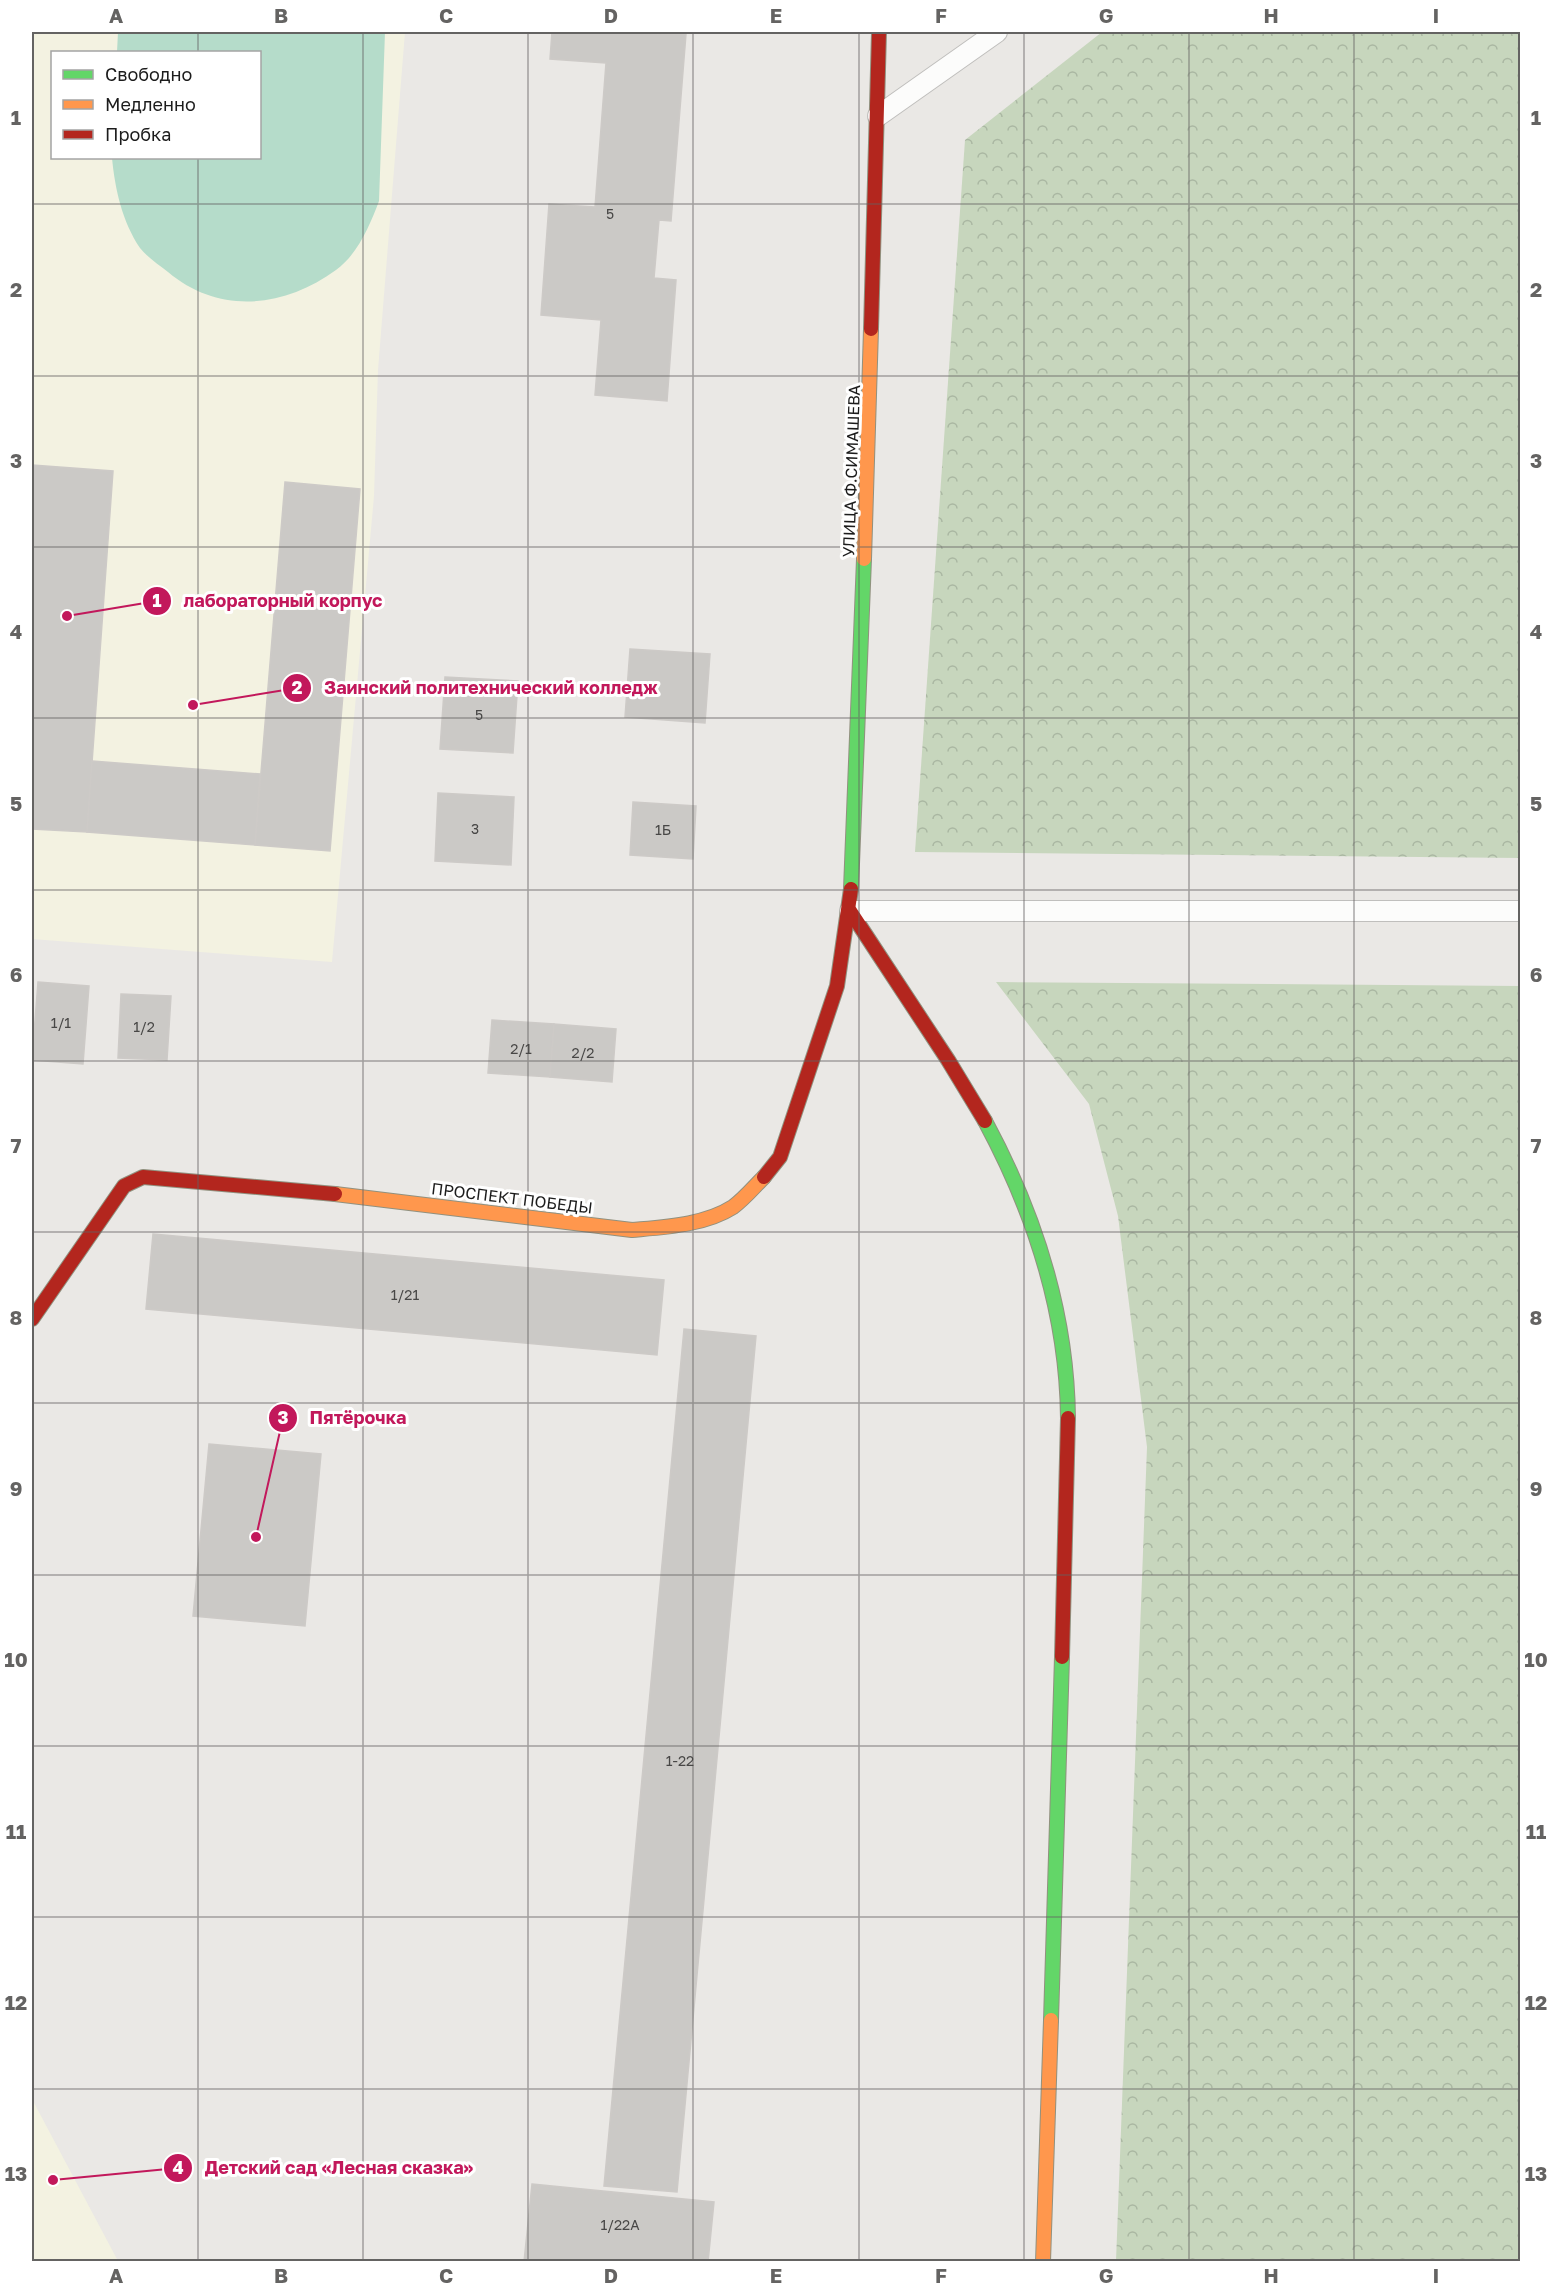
<svg xmlns="http://www.w3.org/2000/svg" width="1552" height="2293" font-family="'Golos Text',sans-serif">
	<style>
		.education { fill: #f3f2e1; fill-rule: evenodd }
		.forest { fill: url(#forest-crowns) }
		.pitch { fill: #b5dcca }
		.building { fill: #cbc9c6; stroke: #cdcac7; stroke-width: 1.5 }
		.lines { fill: none; stroke-linecap: round; stroke-linejoin: round }
		.lane-casing { stroke: #c0bfbd; stroke-width: 22 }
		.fast-casing { stroke: #91917f; stroke-width: 16 }
		.slow-casing { stroke: #91917f; stroke-width: 16 }
		.jam-casing { stroke: #91917f; stroke-width: 16 }
		.lane { stroke: #fcfcfb; stroke-width: 20 }
		.fast { stroke: #63d668; stroke-width: 14 }
		.slow { stroke: #ff974d; stroke-width: 14 }
		.jam { stroke: #b3261e; stroke-width: 14 }
		.grid { fill: none; stroke: #646362; stroke-width: 1.5; stroke-opacity: 0.55 }
		.labels { text-anchor: middle; stroke-width: 6; stroke-linejoin: round; paint-order: stroke }
		.number-label { font-size: 14px; fill: #484746 }
		.street-label { font-size: 16px; fill: #1c1c1c; stroke: #fff }
		.leader { fill: none; stroke: #c2185b; stroke-width: 2 }
		.callout-dot { fill: #c2185b; stroke: #fff; stroke-width: 2 }
		.mark-label { font-size: 18px; text-anchor: middle; font-weight: bold; fill: #fff }
		.callout-label { font-size: 18px; text-anchor: middle; font-weight: bold; fill: #c2185b; stroke: #fff; stroke-width: 6; stroke-linejoin: round; paint-order: stroke }
		.neatline { fill: none; stroke: #646362; stroke-width: 2 }
		.grid-label { font-size: 20px; text-anchor: middle; font-weight: bold; fill: #646362 }
	</style>
	<defs>
		<pattern id="forest-crowns" width="20" height="18" patternUnits="userSpaceOnUse" patternTransform="scale(1.5)"><rect width="20" height="18" fill="#c7d6bd"/><path d="M2 6a3 3 0 1 1 6 0M12 15a3 3 0 1 1 6 0" fill="none" stroke="#aab7a2"/></pattern>
	</defs>
	<rect width="100%" height="100%" fill="#eae8e5"/>
	<g class="education">
		<path d="M32,32H405L378,370L374,496L332,962L32,939ZM52,52H260V158H52Z"/>
		<path d="M32,2099L118,2261H119H32Z"/>
	</g>
	<g class="forest">
		<path d="M1102,32H1520V858L915,852L965,140Z"/>
		<path d="M996,982L1520,986V2261H1116L1147,1447L1118,1216L1089,1104Z"/>
	</g>
	<path class="pitch" d="M118,32H385L379,201C370,225 358,254 336,270C284,308 219,315 168,272C159,265 147,257 140,248C122,221 115,189 112,158H260V52H117Z"/>
	<g class="building">
		<path d="M552,32L686,34L671,221L659,220L654,278L676,280L667,401L595,395L601,320L541,315L549,204L595,207L606,63L550,59Z"/>
		<path d="M32,465L113,471L87,832L32,829Z"/>
		<path d="M285,482L360,489L330,851L255,845Z"/>
		<path d="M630,649L710,654L705,723L625,717Z"/>
		<path d="M445,677L518,681L513,753L440,749Z"/>
		<path d="M92,761L260,774L255,845L87,832Z"/>
		<path d="M438,793L514,797L511,865L435,861Z"/>
		<path d="M633,802L696,806L693,859L630,855Z"/>
		<path d="M38,982L89,986L83,1064L32,1060Z"/>
		<path d="M121,994L171,996L167,1060L118,1058Z"/>
		<path d="M492,1020L554,1024L550,1077L488,1073Z"/>
		<path d="M554,1024L616,1029L612,1082L550,1077Z"/>
		<path d="M153,1234L664,1280L657,1355L146,1309Z"/>
		<path d="M684,1329L756,1336L677,2192L604,2186Z"/>
		<path d="M209,1444L321,1454L305,1626L193,1616Z"/>
		<path d="M532,2184L714,2202L708,2262H524Z"/>
	</g>
	<g class="lines">
		<g class="lane-casing">
			<g id="lane">
				<path d="M878,116L997,32"/>
				<path d="M850,911H1520"/>
			</g>
		</g>
		<g class="fast-casing">
			<g id="fast">
				<path d="M851,889L864,559"/>
				<path d="M985,1121C1034,1212 1067,1314 1068,1418"/>
				<path d="M1051,2020L1062,1657"/>
			</g>
		</g>
		<g class="slow-casing">
			<g id="slow">
				<path d="M864,559L871,329"/>
				<path d="M335,1194L632,1230C665,1227 705,1225 733,1207C744,1199 754,1187 764,1177"/>
				<path d="M1043,2262L1051,2020"/>
			</g>
		</g>
		<g class="jam-casing">
			<g id="jam">
				<path d="M871,329L879,32"/>
				<path d="M850,911L948,1060L985,1121"/>
				<path d="M764,1177L780,1157L837,986L851,889"/>
				<path d="M32,1319L124,1186L143,1177L335,1194"/>
				<path d="M1062,1657L1068,1418"/>
			</g>
		</g>
		<use href="#lane" class="lane"/>
		<use href="#fast" class="fast"/>
		<use href="#slow" class="slow"/>
		<use href="#jam" class="jam"/>
	</g>
	<path class="grid" d="M198,32V52M363,32V2262M528,32V2262M693,32V2262M859,32V2262M1024,32V2262M1189,32V2262M1354,32V2262M198,158V2262M32,204H1520M32,376H1520M32,547H1520M32,718H1520M32,890H1520M32,1061H1520M32,1232H1520M32,1403H1520M32,1575H1520M32,1746H1520M32,1917H1520M32,2089H1520"/>
	<g class="labels">
		<g class="number-label">
			<text x="610" y="219">5</text>
			<text x="479" y="720">5</text>
			<text x="475" y="834">3</text>
			<text x="663" y="835">1Б</text>
			<text x="61" y="1028">1/1</text>
			<text x="144" y="1032">1/2</text>
			<text x="521" y="1054">2/1</text>
			<text x="583" y="1058">2/2</text>
			<text x="405" y="1300">1/21</text>
			<text x="680" y="1766">1-22</text>
			<text x="620" y="2230">1/22А</text>
		</g>
		<g class="street-label">
			<text transform="translate(851 471) rotate(-88)" y="6">УЛИЦА Ф.СИМАШЕВА</text>
			<text transform="translate(512 1198) rotate(7)" y="6">ПРОСПЕКТ ПОБЕДЫ</text>
		</g>
	</g>
	<path class="leader" d="M67 616L157 601M193 705L297 688M256 1537L283 1418M53 2180L178 2168"/>
	<g class="callout-dot">
		<circle cx="67" cy="616" r="6"/>
		<circle cx="193" cy="705" r="6"/>
		<circle cx="256" cy="1537" r="6"/>
		<circle cx="53" cy="2180" r="6"/>
		<circle cx="157" cy="601" r="15"/>
		<circle cx="297" cy="688" r="15"/>
		<circle cx="283" cy="1418" r="15"/>
		<circle cx="178" cy="2168" r="15"/>
	</g>
	<g class="mark-label">
		<text x="157" y="607">1</text>
		<text x="297" y="694">2</text>
		<text x="283" y="1424">3</text>
		<text x="178" y="2174">4</text>
	</g>
	<g class="callout-label">
		<text x="283" y="607">лабораторный корпус</text>
		<text x="491" y="694">Заинский политехнический колледж</text>
		<text x="358" y="1424">Пятёрочка</text>
		<text x="339" y="2174">Детский сад «Лесная сказка»</text>
	</g>
	<rect width="1552" height="2293" fill="none" stroke="#ffffff" stroke-width="66"/>
	<rect x="51" y="51" width="210" height="108" fill="#ffffff" stroke="#a4a4a4" stroke-width="1.5"/>
	<rect x="63" y="70" width="30" height="9" fill="#63d668" stroke="#a4a4a4" stroke-width="1.5"/>
	<text x="105" y="81" font-size="18" fill="#1c1c1c">Свободно</text>
	<rect x="63" y="100" width="30" height="9" fill="#ff974d" stroke="#a4a4a4" stroke-width="1.5"/>
	<text x="105" y="111" font-size="18" fill="#1c1c1c">Медленно</text>
	<rect x="63" y="130" width="30" height="9" fill="#b3261e" stroke="#a4a4a4" stroke-width="1.5"/>
	<text x="105" y="141" font-size="18" fill="#1c1c1c">Пробка</text>
	<rect x="33" y="33" width="1486" height="2227" class="neatline"/>
	<g class="grid-label">
		<text x="116" y="23">A</text>
		<text x="281" y="23">B</text>
		<text x="446" y="23">C</text>
		<text x="611" y="23">D</text>
		<text x="776" y="23">E</text>
		<text x="941" y="23">F</text>
		<text x="1106" y="23">G</text>
		<text x="1271" y="23">H</text>
		<text x="1436" y="23">I</text>
		<text x="16" y="125">1</text>
		<text x="1536" y="125">1</text>
		<text x="16" y="297">2</text>
		<text x="1536" y="297">2</text>
		<text x="16" y="468">3</text>
		<text x="1536" y="468">3</text>
		<text x="16" y="639">4</text>
		<text x="1536" y="639">4</text>
		<text x="16" y="811">5</text>
		<text x="1536" y="811">5</text>
		<text x="16" y="982">6</text>
		<text x="1536" y="982">6</text>
		<text x="16" y="1153">7</text>
		<text x="1536" y="1153">7</text>
		<text x="16" y="1325">8</text>
		<text x="1536" y="1325">8</text>
		<text x="16" y="1496">9</text>
		<text x="1536" y="1496">9</text>
		<text x="16" y="1667">10</text>
		<text x="1536" y="1667">10</text>
		<text x="16" y="1839">11</text>
		<text x="1536" y="1839">11</text>
		<text x="16" y="2010">12</text>
		<text x="1536" y="2010">12</text>
		<text x="16" y="2181">13</text>
		<text x="1536" y="2181">13</text>
		<text x="116" y="2283">A</text>
		<text x="281" y="2283">B</text>
		<text x="446" y="2283">C</text>
		<text x="611" y="2283">D</text>
		<text x="776" y="2283">E</text>
		<text x="941" y="2283">F</text>
		<text x="1106" y="2283">G</text>
		<text x="1271" y="2283">H</text>
		<text x="1436" y="2283">I</text>
	</g>
</svg>
